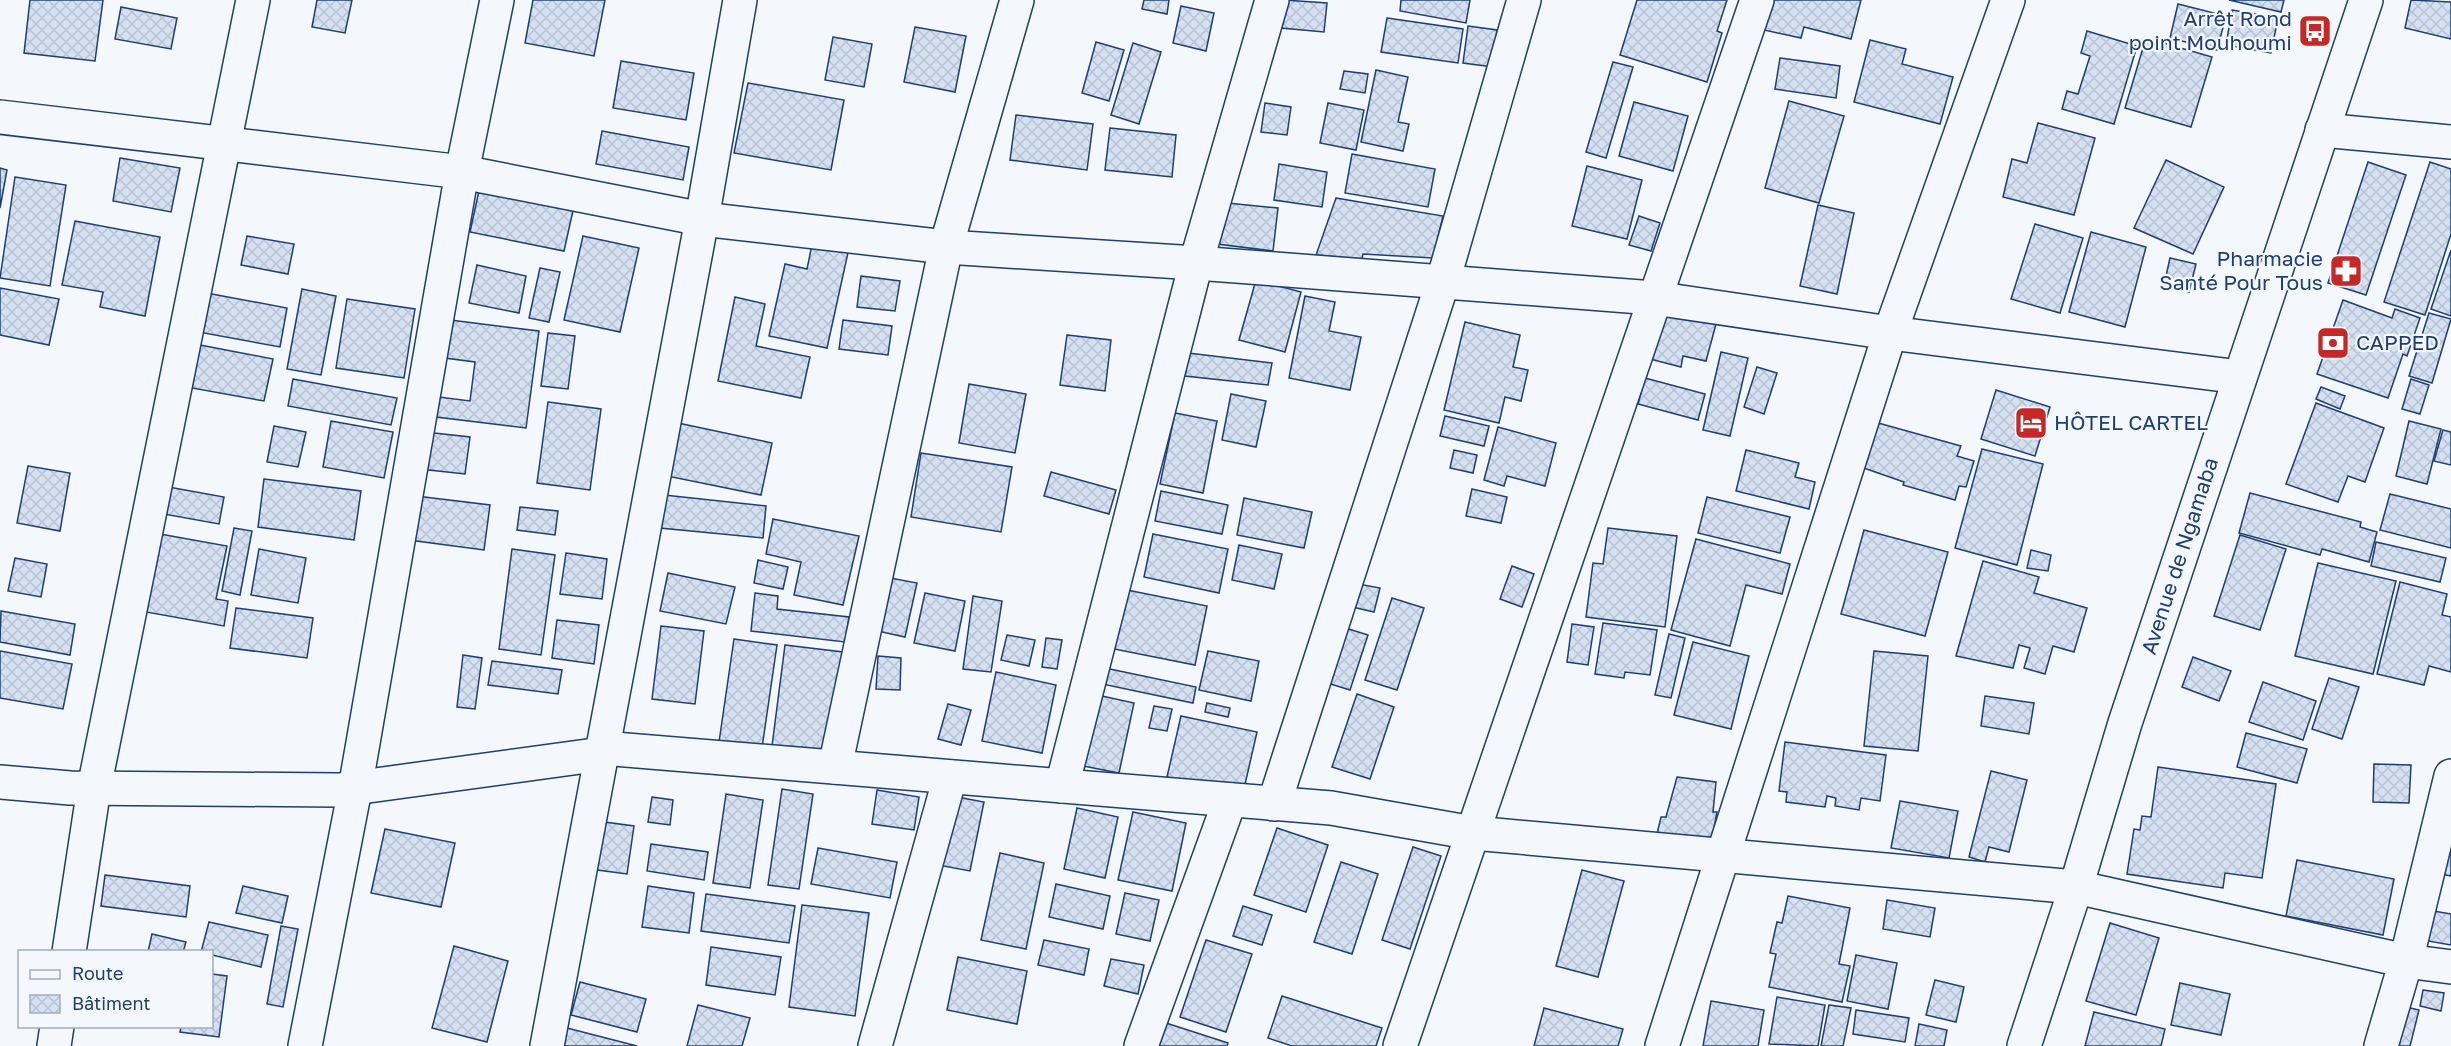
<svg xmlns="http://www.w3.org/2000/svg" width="2451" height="1046" font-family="'Golos Text',sans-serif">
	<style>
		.building { fill: url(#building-cross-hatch); stroke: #1d3f73; stroke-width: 1.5 }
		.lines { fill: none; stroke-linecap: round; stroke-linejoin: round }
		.minor-casing { stroke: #1d3f73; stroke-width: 36 }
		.tertiary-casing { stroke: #1d3f73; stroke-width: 36 }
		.minor { stroke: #f4f7fb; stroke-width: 33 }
		.tertiary { stroke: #f4f7fb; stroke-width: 33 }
		.labels { text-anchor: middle; stroke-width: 4.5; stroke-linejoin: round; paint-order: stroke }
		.poi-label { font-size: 21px; fill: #1d3f73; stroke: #f4f7fb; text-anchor: end }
		.street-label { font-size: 21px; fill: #1d3f73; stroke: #f4f7fb }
	</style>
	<defs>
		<pattern id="building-cross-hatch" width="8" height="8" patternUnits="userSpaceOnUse" patternTransform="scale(1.5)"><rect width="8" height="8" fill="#d5e0f0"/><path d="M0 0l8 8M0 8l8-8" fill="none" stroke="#b6c1d1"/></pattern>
	</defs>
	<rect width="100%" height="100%" fill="#f4f7fb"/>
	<g class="building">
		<path d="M30,0H103L95,61L24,53Z"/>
		<path d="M317,0H352L345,33L312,27Z"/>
		<path d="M533,0H605L594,56L525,43Z"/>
		<path d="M1144,0H1169L1167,14L1142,9Z"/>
		<path d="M1284,0L1327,3L1324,32L1281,28Z"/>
		<path d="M1401,0H1470L1466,23L1400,11Z"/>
		<path d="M1637,0H1727L1717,31L1722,33L1707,82L1620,55Z"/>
		<path d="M1771,0H1861L1851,39L1804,27L1801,38L1764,30Z"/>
		<path d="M2229,0H2284L2281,12Z"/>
		<path d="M2411,0L2451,2V39L2405,28Z"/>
		<path d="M2178,4L2226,16L2217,50L2170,38Z"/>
		<path d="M1181,6L1214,13L1206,51L1173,43Z"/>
		<path d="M121,7L177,18L171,49L115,39Z"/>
		<path d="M2232,10L2278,18L2271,53L2226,45Z"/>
		<path d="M1387,18L1463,29L1458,63L1381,52Z"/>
		<path d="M1468,26L1497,30L1493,67L1463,63Z"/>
		<path d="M915,27L966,36L955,92L904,82Z"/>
		<path d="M2087,31L2137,46L2114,124L2062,109L2067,91L2078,94L2090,56L2081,53Z"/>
		<path d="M833,37L872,44L864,87L825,80Z"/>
		<path d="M2146,38L2212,57L2191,127L2125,108Z"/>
		<path d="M1870,40L1906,49L1902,64L1953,77L1940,124L1854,102Z"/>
		<path d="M1096,42L1124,50L1109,101L1082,93Z"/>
		<path d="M1133,43L1161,52L1139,124L1111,115Z"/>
		<path d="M1780,58L1840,66L1836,98L1775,89Z"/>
		<path d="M621,61L694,73L686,120L613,108Z"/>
		<path d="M1613,62L1633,67L1606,158L1586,152Z"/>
		<path d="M1376,70L1408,77L1398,122L1409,124L1403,151L1361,142Z"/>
		<path d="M1344,71L1368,74L1365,93L1340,89Z"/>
		<path d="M748,83L844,100L831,170L734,153Z"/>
		<path d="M1789,101L1844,116L1819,203L1765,188Z"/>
		<path d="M1634,102L1688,116L1673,171L1619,156Z"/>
		<path d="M1265,103L1291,107L1287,135L1261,132Z"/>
		<path d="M1328,103L1364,110L1356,150L1320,143Z"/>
		<path d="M1016,115L1093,124L1087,170L1010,160Z"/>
		<path d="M2038,123L2095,138L2074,215L2003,197L2012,159L2027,163Z"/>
		<path d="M1110,128L1176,135L1172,177L1105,170Z"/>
		<path d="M602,131L689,147L683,180L596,164Z"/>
		<path d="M1352,154L1435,169L1428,207L1345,193Z"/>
		<path d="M120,158L180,168L171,212L113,201Z"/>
		<path d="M2166,160L2224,187L2193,254L2134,228Z"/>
		<path d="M2368,162L2406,175L2366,295L2328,283Z"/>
		<path d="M2430,162L2451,169V234L2425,315L2384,302Z"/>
		<path d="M1279,164L1327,172L1322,207L1274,200Z"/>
		<path d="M1587,166L1642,180L1627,239L1572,226Z"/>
		<path d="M0,168L7,170L0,208Z"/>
		<path d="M15,177L66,185L50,286L0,278Z"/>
		<path d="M480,186L574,206L564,251L470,232Z"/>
		<path d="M1336,198L1443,216L1433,258L1363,254L1362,259L1316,255Z"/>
		<path d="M1217,202L1278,208L1273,251L1209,243Z"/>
		<path d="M1818,205L1854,213L1837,294L1800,286Z"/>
		<path d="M1639,216L1660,223L1651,251L1629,245Z"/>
		<path d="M75,221L160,237L145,316L100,307L103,292L62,285Z"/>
		<path d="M2035,224L2083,238L2060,313L2011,299Z"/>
		<path d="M2091,232L2146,247L2125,327L2069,312Z"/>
		<path d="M247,236L294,244L288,274L241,265Z"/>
		<path d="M583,236L639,248L620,332L564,320Z"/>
		<path d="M813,240L849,248L827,348L769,336L785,264L807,269Z"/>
		<path d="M2451,250V316L2431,309Z"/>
		<path d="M2170,258L2196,264L2189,292L2164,285Z"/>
		<path d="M477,265L526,276L519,313L469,303Z"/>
		<path d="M540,268L560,272L549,322L529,318Z"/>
		<path d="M861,276L900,281L895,311L857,307Z"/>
		<path d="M1256,280L1301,292L1285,352L1239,340Z"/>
		<path d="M0,288L59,299L49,345L0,335Z"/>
		<path d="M302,289L336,296L321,375L287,369Z"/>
		<path d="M201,292L287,308L280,347L193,331Z"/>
		<path d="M1305,296L1335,302L1329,331L1361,337L1350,390L1289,378Z"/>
		<path d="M735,297L765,304L756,346L810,357L801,398L718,381Z"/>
		<path d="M347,299L415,309L404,378L336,368Z"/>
		<path d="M2343,300L2392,318L2395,309L2420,318L2407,356L2403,354L2388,398L2317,374Z"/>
		<path d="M1663,311L1716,324L1706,361L1683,356L1681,367L1650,359Z"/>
		<path d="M2429,313L2451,319L2432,383L2409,376Z"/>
		<path d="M450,320L539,331L526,428L436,417L439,397L470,401L475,362L445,358Z"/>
		<path d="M843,320L892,326L888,355L839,349Z"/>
		<path d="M1465,322L1520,335L1513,367L1528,370L1521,401L1505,397L1499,423L1444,410Z"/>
		<path d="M548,333L575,336L568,389L541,386Z"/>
		<path d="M1067,335L1111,340L1105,391L1060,385Z"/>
		<path d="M200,345L273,359L264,401L192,388Z"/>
		<path d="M1721,352L1748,358L1730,436L1703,430Z"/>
		<path d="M1188,353L1272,363L1268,385L1185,376Z"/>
		<path d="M1757,367L1777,373L1764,414L1744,407Z"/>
		<path d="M1645,378L1705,394L1698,420L1638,404Z"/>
		<path d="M293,379L397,398L391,425L288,406Z"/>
		<path d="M2411,379L2429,385L2420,414L2402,409Z"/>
		<path d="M969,384L1026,394L1015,453L959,443Z"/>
		<path d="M2321,387L2345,396L2340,409L2316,399Z"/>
		<path d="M1996,390L2050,407L2035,456L1981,439Z"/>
		<path d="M1231,394L1266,401L1256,447L1222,440Z"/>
		<path d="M548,402L601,409L590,490L537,483Z"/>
		<path d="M2316,403L2384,428L2365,482L2348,476L2338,502L2286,484Z"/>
		<path d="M1175,413L1217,421L1203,493L1160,484Z"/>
		<path d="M1445,416L1489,426L1484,446L1440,436Z"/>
		<path d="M331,421L393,432L384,478L323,467Z"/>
		<path d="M1871,421L1961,446L1957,456L1974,461L1966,487L1959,486L1955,500L1903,485L1904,482L1858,466Z"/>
		<path d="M2409,421L2441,429L2427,484L2396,476Z"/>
		<path d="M678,423L772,443L761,495L667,476Z"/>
		<path d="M274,426L306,432L298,467L267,462Z"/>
		<path d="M1498,427L1556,443L1545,486L1507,476L1504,486L1484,480Z"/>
		<path d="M2443,430L2451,432V465L2434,461Z"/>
		<path d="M425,432L470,437L465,474L420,469Z"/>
		<path d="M1982,449L2043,464L2017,565L1955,548Z"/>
		<path d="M1454,450L1477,455L1473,473L1450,468Z"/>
		<path d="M1746,450L1799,463L1795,477L1815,482L1809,509L1736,491Z"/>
		<path d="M921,453L1012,467L1001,532L911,517Z"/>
		<path d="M28,466L70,473L60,531L17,523Z"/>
		<path d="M1051,472L1116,490L1109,514L1044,496Z"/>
		<path d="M264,479L361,491L354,540L258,527Z"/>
		<path d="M163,486L224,497L219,524L158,513Z"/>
		<path d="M1472,489L1507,497L1501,523L1466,516Z"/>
		<path d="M1161,491L1228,505L1222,534L1155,521Z"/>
		<path d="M2250,493L2361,522L2360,527L2377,532L2369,562L2322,549L2320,555L2239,533Z"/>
		<path d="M2390,494L2451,509V548L2380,530Z"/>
		<path d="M664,495L766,506L763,538L660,528Z"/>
		<path d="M416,496L490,505L484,550L409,540Z"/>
		<path d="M1707,497L1790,517L1780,553L1698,533Z"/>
		<path d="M1244,498L1312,512L1304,548L1237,535Z"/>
		<path d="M520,507L558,511L555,535L517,530Z"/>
		<path d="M773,519L859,536L843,605L794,595L801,562L766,554Z"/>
		<path d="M234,528L252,531L240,595L222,591Z"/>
		<path d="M1608,528L1677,536L1665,627L1586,617L1593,563L1603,564Z"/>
		<path d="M1864,530L1948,552L1925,636L1841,614Z"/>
		<path d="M160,534L227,546L216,599L228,601L224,626L146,612Z"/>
		<path d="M1153,534L1228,549L1219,593L1144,577Z"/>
		<path d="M2240,535L2286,549L2260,630L2214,616Z"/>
		<path d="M1696,539L1790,564L1782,594L1746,585L1730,646L1671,630Z"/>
		<path d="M2376,542L2446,558L2440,582L2371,566Z"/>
		<path d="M1239,545L1282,554L1274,589L1232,580Z"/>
		<path d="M259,549L306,558L298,603L251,595Z"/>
		<path d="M512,549L555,555L541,655L499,649Z"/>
		<path d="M2031,550L2051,555L2048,571L2027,568Z"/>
		<path d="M566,553L607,559L602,599L560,594Z"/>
		<path d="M15,558L47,564L41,597L8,591Z"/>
		<path d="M758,560L788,567L783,589L754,583Z"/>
		<path d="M1983,561L2039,577L2034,593L2087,608L2074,652L2053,646L2045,674L2024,668L2030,648L2019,645L2013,668L1956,656Z"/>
		<path d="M2318,563L2396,581L2373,674L2295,656Z"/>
		<path d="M1512,566L1534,574L1522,607L1500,599Z"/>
		<path d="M668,573L735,587L726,624L660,611Z"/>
		<path d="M885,577L917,583L905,637L873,630Z"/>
		<path d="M2400,582L2447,594L2442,615L2451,617V672L2429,666L2424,685L2377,674Z"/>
		<path d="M1353,583L1380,588L1374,612L1348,606Z"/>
		<path d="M1127,590L1207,606L1195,665L1114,649Z"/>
		<path d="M755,593L778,596L777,609L849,617L845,642L751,631Z"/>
		<path d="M925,593L965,601L955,651L914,643Z"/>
		<path d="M973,596L1002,601L991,672L963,669Z"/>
		<path d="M1392,598L1424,608L1397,690L1365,680Z"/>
		<path d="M236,608L313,618L307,658L230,648Z"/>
		<path d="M1,611L75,624L70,655L0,642Z"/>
		<path d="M557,620L599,625L594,664L552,658Z"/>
		<path d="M1603,623L1657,630L1650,675L1625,672L1624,678L1595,674Z"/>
		<path d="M1572,624L1594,627L1588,665L1567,662Z"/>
		<path d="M661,626L704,631L695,704L652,699Z"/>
		<path d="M1339,626L1368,635L1350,690L1321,681Z"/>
		<path d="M1669,634L1685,638L1671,698L1655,695Z"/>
		<path d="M1007,635L1035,640L1029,666L1001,660Z"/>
		<path d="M1046,638L1062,640L1057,669L1042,667Z"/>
		<path d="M734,639L777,645L762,748L719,742Z"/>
		<path d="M1693,642L1749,656L1731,729L1674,715Z"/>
		<path d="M785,645L843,652L830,752L772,746Z"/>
		<path d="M0,651L72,664L63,709L0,698Z"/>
		<path d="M1208,651L1259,661L1251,701L1199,690Z"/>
		<path d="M1874,651L1928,656L1918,751L1864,746Z"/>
		<path d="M463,655L482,658L475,709L457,707Z"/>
		<path d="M878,656L901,658L900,690L876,689Z"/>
		<path d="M2193,657L2231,671L2219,701L2182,687Z"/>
		<path d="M492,661L562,670L558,694L488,685Z"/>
		<path d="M1105,668L1196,687L1193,703L1102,684Z"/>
		<path d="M996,672L1056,685L1042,753L982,741Z"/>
		<path d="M2329,678L2359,687L2342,739L2312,729Z"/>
		<path d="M2263,682L2316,701L2303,740L2249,722Z"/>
		<path d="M1093,694L1134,703L1119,773L1078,765Z"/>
		<path d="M1357,694L1394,707L1370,779L1332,767Z"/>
		<path d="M1985,696L2034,703L2029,734L1981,726Z"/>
		<path d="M1207,703L1230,708L1228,717L1205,712Z"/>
		<path d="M948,704L971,710L961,745L938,739Z"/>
		<path d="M1154,706L1172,709L1167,731L1149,728Z"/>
		<path d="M1181,716L1257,732L1243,793L1167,777Z"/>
		<path d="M2246,733L2307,749L2297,783L2237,767Z"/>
		<path d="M1785,742L1886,755L1880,801L1861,798L1859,810L1835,806L1836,798L1827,796L1825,807L1786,802L1787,792L1779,791Z"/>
		<path d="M2374,764L2411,765L2409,803L2373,802Z"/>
		<path d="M2158,767L2276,784L2262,878L2225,873L2223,888L2127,874L2134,829L2140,830L2142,816L2151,817Z"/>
		<path d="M1991,771L2027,780L2009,852L1989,847L1985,862L1969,857Z"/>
		<path d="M1677,777L1716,782L1713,812H1717L1712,839L1657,834L1661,817H1666Z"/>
		<path d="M782,789L813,794L799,889L768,885Z"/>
		<path d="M877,790L919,797L914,830L872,824Z"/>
		<path d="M726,794L763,800L750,888L713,883Z"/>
		<path d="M952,796L984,802L970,871L938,865Z"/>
		<path d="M652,797L673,800L670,825L648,822Z"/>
		<path d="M1900,801L1958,811L1949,858L1891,848Z"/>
		<path d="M1077,808L1118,817L1105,878L1064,869Z"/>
		<path d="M1133,812L1186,823L1172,891L1118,880Z"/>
		<path d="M597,821L634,826L627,874L590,869Z"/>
		<path d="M1277,828L1328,845L1306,912L1254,895Z"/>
		<path d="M385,829L455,843L441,907L371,893Z"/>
		<path d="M2451,841V876L2435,873Z"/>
		<path d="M651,844L708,852L704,880L647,871Z"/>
		<path d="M1413,847L1441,856L1410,949L1382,940Z"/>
		<path d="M818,848L897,862L890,898L811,884Z"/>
		<path d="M1000,853L1044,863L1026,949L981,940Z"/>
		<path d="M2297,860L2394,879L2383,935L2286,916Z"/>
		<path d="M1341,862L1378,874L1352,954L1314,942Z"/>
		<path d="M1582,870L1624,881L1598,977L1556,966Z"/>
		<path d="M105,875L190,886L186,917L101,906Z"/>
		<path d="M1056,884L1110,896L1103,929L1049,917Z"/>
		<path d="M243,886L288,896L282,923L236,913Z"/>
		<path d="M648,886L694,893L689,933L642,927Z"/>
		<path d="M1125,893L1159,900L1150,941L1116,934Z"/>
		<path d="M706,894L795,906L789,943L701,931Z"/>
		<path d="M1788,896L1850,908L1839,964L1850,966L1842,1002L1769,987L1776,954L1770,953L1777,922L1782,923Z"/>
		<path d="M1887,900L1935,908L1930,937L1883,929Z"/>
		<path d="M802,905L869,913L855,1016L789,1007Z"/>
		<path d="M1243,906L1272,915L1262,945L1233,936Z"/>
		<path d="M2422,909L2451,914V945L2417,939Z"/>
		<path d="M209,922L268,935L261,967L212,955V952H201Z"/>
		<path d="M2110,923L2159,938L2136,1015L2086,1001Z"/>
		<path d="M281,926L298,929L283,1007L267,1004Z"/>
		<path d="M152,934L186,942L183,952H148Z"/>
		<path d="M1044,940L1089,949L1084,975L1038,965Z"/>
		<path d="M1206,940L1252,954L1226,1032L1180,1017Z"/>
		<path d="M454,946L508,961L487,1042L432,1028Z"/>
		<path d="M711,947L781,957L775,995L706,985Z"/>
		<path d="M1856,955L1897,963L1888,1009L1847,1001Z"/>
		<path d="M958,957L1027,971L1017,1024L947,1010Z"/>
		<path d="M1111,959L1144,965L1138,994L1104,986Z"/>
		<path d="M212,974L227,976L219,1037L180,1032L181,1026H212Z"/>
		<path d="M1935,980L1964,987L1956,1022L1926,1015Z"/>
		<path d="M580,982L646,999L637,1032L571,1015Z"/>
		<path d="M2180,983L2230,994L2221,1035L2171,1025Z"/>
		<path d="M2423,990L2444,993L2441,1011L2420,1006Z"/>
		<path d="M1282,996L1382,1028L1376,1046H1292L1268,1038Z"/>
		<path d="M1777,997L1825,1005L1818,1046L1769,1044Z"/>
		<path d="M1711,1001L1764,1010L1758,1046H1703Z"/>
		<path d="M698,1005L750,1018L742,1046H687Z"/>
		<path d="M1829,1005L1851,1008L1843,1046H1821Z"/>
		<path d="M2398,1005L2419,1010L2410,1046H2388Z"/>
		<path d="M1544,1008L1623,1029L1618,1046H1534Z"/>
		<path d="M1856,1010L1909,1018L1905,1042L1853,1034Z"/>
		<path d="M2094,1012L2165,1029L2161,1046H2085Z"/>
		<path d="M1163,1022L1228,1043L1227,1046H1156Z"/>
		<path d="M1919,1024L1947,1030L1944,1046H1915Z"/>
		<path d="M567,1028L637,1046H562Z"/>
	</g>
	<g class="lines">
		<g class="minor-casing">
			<g id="minor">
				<path d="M0,117L462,172L702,219L946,247L1196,263L1654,298L1890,333L2240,377"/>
				<path d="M2322,130L2451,142"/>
				<path d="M602,748L1331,808L1473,833L2076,887L2406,961L2451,967"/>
				<path d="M835,767L946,247L1017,0"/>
				<path d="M0,782L70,788L339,790L602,754"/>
				<path d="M1062,786L1196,263L1272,0"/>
				<path d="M1274,804L1443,281L1524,0"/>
				<path d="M69,952L94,788L253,0"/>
				<path d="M54,1046L57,1026"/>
				<path d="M305,1046L355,789L462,172L497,0"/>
				<path d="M547,1046L702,219L740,0"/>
				<path d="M875,1046L950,777"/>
				<path d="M1141,1046L1230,800"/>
				<path d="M1400,1046L1757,0"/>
				<path d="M1662,1046L1890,333L2008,0"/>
				<path d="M2381,1046L2406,961L2451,776"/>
			</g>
		</g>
		<g class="tertiary-casing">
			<path id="tertiary" d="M2024,1046L2076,887L2125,723L2366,0"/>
		</g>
		<use href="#minor" class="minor"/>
		<use href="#tertiary" class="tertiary"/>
	</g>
	<defs>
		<g id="bus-square" transform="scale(1.725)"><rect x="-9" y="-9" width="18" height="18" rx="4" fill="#c62828" stroke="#f4f7fb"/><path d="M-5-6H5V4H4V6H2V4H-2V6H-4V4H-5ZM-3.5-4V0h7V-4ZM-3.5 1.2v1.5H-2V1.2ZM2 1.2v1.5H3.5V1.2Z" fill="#fff"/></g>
		<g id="pharmacy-square" transform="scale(1.725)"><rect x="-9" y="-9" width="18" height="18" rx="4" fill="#c62828" stroke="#f4f7fb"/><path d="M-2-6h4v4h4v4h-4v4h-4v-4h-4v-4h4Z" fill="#fff"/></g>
		<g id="bank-square" transform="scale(1.725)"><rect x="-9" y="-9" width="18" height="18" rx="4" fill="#c62828" stroke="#f4f7fb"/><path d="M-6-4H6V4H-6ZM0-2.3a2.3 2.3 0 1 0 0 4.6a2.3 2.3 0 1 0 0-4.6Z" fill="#fff"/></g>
		<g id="hotel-square" transform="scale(1.725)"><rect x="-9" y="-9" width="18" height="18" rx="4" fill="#c62828" stroke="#f4f7fb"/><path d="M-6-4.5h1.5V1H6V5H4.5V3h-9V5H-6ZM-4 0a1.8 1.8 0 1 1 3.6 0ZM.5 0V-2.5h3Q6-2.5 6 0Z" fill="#fff"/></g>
	</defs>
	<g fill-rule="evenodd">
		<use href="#bus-square" x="2315" y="31"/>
		<use href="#pharmacy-square" x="2346" y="271"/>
		<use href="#bank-square" x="2333" y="343"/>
		<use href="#hotel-square" x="2031" y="423"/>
	</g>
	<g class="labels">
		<g class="poi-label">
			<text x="2292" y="26">Arrêt Rond<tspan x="2292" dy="24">point Mouhoumi</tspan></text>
			<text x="2323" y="266">Pharmacie<tspan x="2323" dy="24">Santé Pour Tous</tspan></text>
			<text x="2356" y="350" text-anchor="start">CAPPED</text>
			<text x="2054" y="430" text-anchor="start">HÔTEL CARTEL</text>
		</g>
		<g class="street-label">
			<text transform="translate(2180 556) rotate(-72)" y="7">Avenue de Ngamaba</text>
		</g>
	</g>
	<rect x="18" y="950" width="195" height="78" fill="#f4f7fb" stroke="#9eadc5" stroke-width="1.5"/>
	<rect x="30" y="970" width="30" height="9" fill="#f4f7fb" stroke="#9eadc5" stroke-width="1.5"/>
	<text x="72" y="980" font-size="18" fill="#1d3f73">Route</text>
	<rect x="30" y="995" width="30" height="18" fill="url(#building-cross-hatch)" stroke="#9eadc5" stroke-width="1.5"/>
	<text x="72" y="1010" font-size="18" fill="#1d3f73">Bâtiment</text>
</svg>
